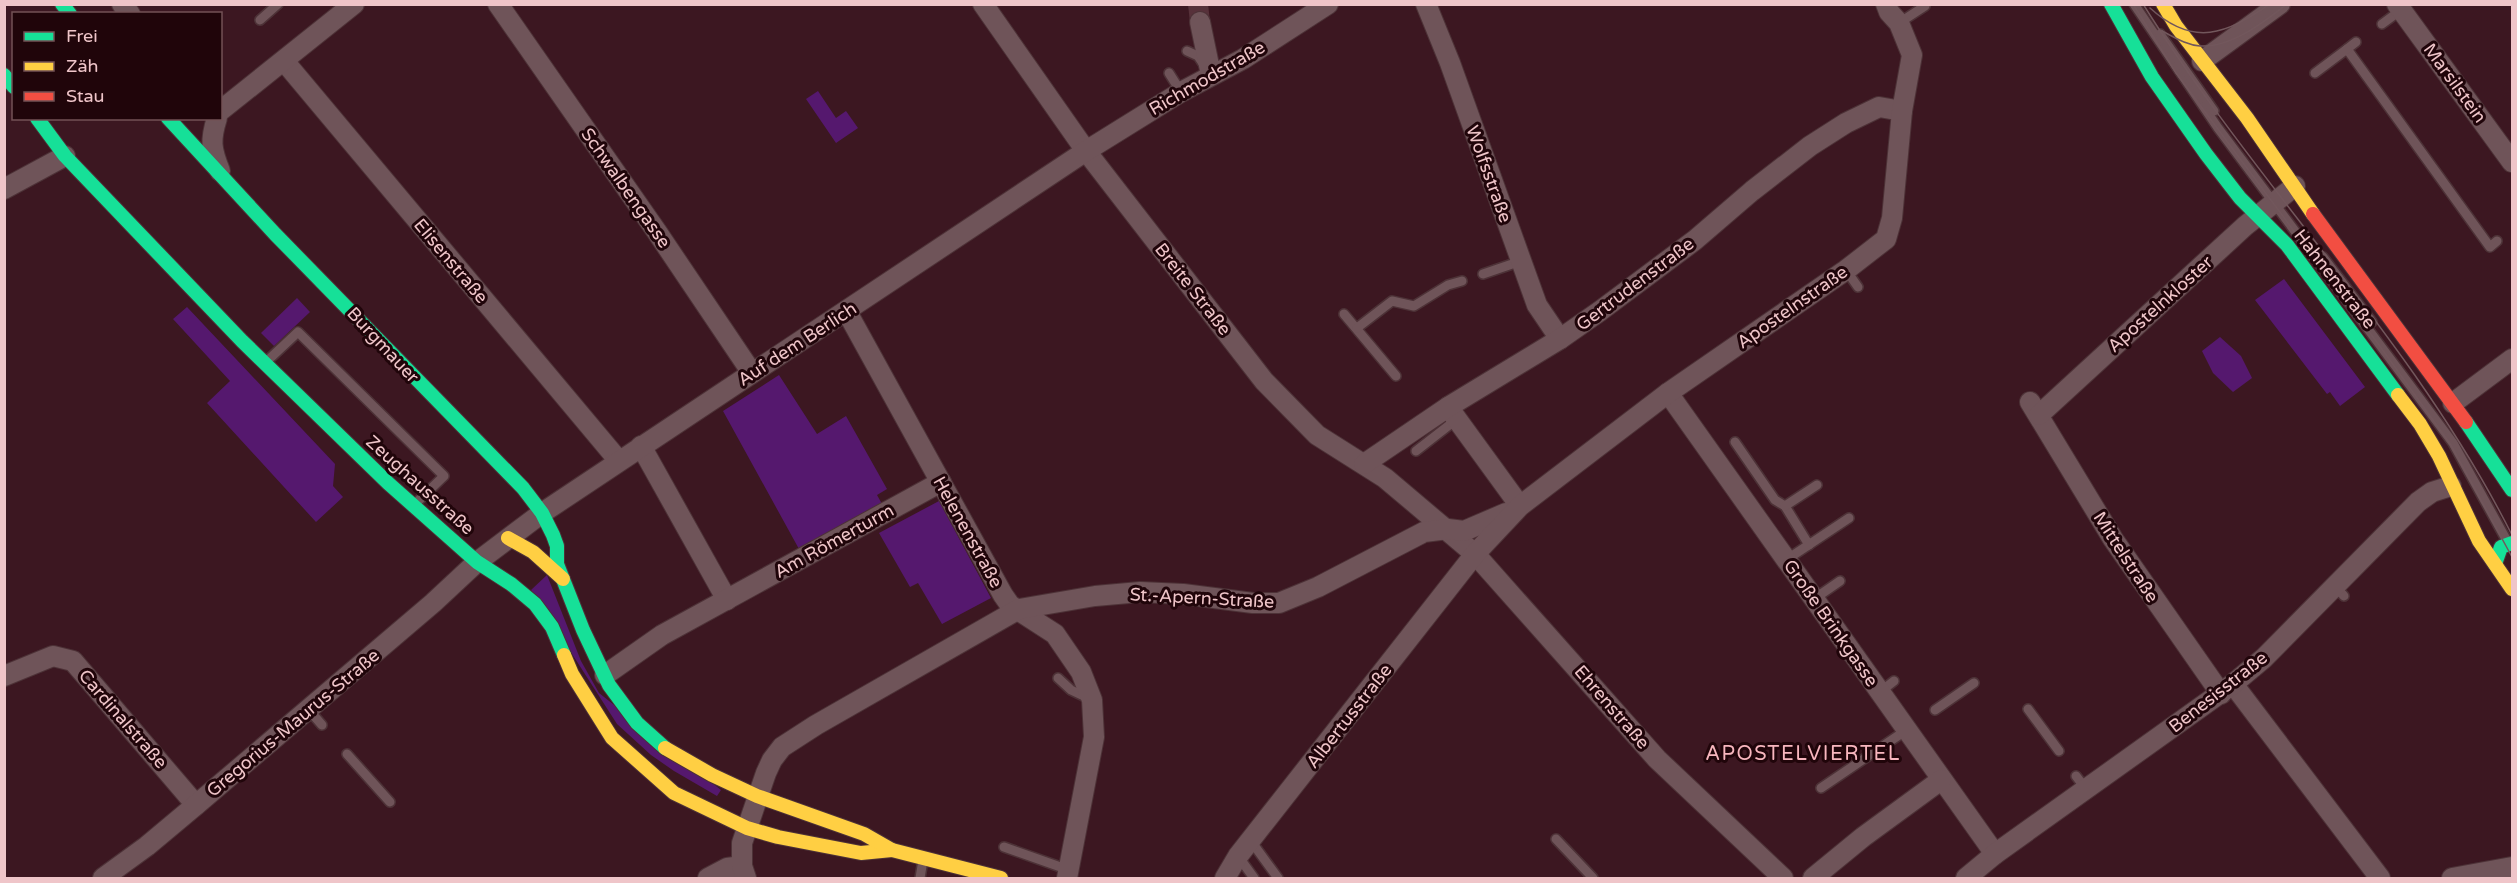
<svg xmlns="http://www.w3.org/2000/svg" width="2517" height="883" font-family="'Varela Round',sans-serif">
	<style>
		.green { fill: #55186e }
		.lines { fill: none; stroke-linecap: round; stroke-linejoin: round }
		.street-tunnel { stroke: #57313a; stroke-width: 20; stroke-dasharray: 20 10; stroke-linecap: butt }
		.lane-casing { stroke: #4d3237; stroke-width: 12 }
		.street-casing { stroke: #4d3237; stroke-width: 22 }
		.fast-casing { stroke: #4d3237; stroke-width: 16 }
		.slow-casing { stroke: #4d3237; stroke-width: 16 }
		.jam-casing { stroke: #4d3237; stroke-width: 16 }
		.lane { stroke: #6f5459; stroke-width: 9 }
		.street { stroke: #6f5459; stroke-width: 20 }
		.fast { stroke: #16e098; stroke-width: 14 }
		.slow { stroke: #ffcf43; stroke-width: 14 }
		.jam { stroke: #f24e42; stroke-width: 14 }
		.tram { stroke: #72575c; stroke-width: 1.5 }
		.labels { text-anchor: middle; stroke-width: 6; stroke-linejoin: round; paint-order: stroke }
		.street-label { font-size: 18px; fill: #efc5c9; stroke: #20050a }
		.neighbourhood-label { font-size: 20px; letter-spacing: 1.5px; fill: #f8b6be; stroke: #20050a }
	</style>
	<rect width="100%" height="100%" fill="#3c1721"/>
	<g class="green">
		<path d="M818,91L836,118L846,111L858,128L836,143L806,99Z"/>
		<path d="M2284,279L2365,387L2340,406L2330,392L2327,394L2255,300Z"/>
		<path d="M297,298L310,312L274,346L261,333Z"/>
		<path d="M187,307L335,464L333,486L343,497L316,522L207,403L230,381L173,319Z"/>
		<path d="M2220,337L2241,356L2252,378L2233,392L2213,373L2202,351Z"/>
		<path d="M779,375L817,434L846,416L887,489L877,495L882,504L799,549L723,411Z"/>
		<path d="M939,501L991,598L942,624L918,583L910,587L879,533Z"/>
		<path d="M547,575L581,661L599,693L721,790L717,796L674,771L651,755L617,724L531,590Z"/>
	</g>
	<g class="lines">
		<path class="street-tunnel" d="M1198,4L1200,22"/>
		<g class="lane-casing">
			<g id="lane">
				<path d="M2134,4L2218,128L2453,443L2507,541"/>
				<path d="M260,20L278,4"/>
				<path d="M1899,23L1925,6"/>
				<path d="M2382,24L2401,10"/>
				<path d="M2160,34L2214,111"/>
				<path d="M2356,42L2347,49L2490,247L2497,241"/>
				<path d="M1187,51L1198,56L1204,65"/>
				<path d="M1169,73L1181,92"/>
				<path d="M2315,73L2347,49"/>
				<path d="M2323,257L2372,322"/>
				<path d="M1846,270L1858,287"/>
				<path d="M1483,274L1521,261"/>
				<path d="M1344,314L1396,376"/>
				<path d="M1357,328L1392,301L1414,306L1448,285L1462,281"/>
				<path d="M266,362L298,332L444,476L415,504"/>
				<path d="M1735,442L1775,500L1785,506L1809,545"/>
				<path d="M1416,451L1457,419"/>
				<path d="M1785,506L1817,485"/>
				<path d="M1786,560L1849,518"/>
				<path d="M2336,587L2344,596"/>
				<path d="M1814,599L1840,581"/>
				<path d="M1058,678L1071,690L1088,698"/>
				<path d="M1880,692L1894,681"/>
				<path d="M2028,709L2059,751"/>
				<path d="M309,710L322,725"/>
				<path d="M1935,710L1974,683"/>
				<path d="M347,754L390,802"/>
				<path d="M2076,776L2086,789"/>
				<path d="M1821,788L1908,729"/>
				<path d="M1556,839L1593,878"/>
				<path d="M1251,841L1278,878"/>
				<path d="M1004,847L1069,870"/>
				<path d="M1238,856L1254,878"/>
				<path d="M920,878L923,860"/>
			</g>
		</g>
		<g class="street-casing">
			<g id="street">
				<path d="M122,4L130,14"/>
				<path d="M498,4L657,232L752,373"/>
				<path d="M983,4L1086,151L1264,381L1317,435L1385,478L1475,554L1657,759L1783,878"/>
				<path d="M1426,4L1450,63L1537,305L1560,339"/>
				<path d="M2397,4L2512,162"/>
				<path d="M1200,22L1211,75"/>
				<path d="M284,61L619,461"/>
				<path d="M2202,61L2280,4"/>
				<path d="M220,111L354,4"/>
				<path d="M217,118C210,140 211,149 220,171"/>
				<path d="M4,189L65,156"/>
				<path d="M847,312L1003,595L1010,605L1055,634L1081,672L1092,700L1094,737L1067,878"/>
				<path d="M1668,393L1995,854"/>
				<path d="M2030,402L2113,539L2221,694"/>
				<path d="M2453,403L2512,359"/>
				<path d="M1448,407L1520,506"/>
				<path d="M2039,415L2245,226L2295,186"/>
				<path d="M641,446L727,600"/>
				<path d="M1364,464L1448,407L1560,339L1600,311L1695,240L1752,191L1810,146L1846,123L1879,107L1902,111"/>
				<path d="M605,675L662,635L941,482"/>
				<path d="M4,676L53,656L73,661L196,805"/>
				<path d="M2233,684L2380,878"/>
				<path d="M103,878L147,846L196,805L433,603L477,562L542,513L1086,151L1181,92L1243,59L1328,4"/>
				<path d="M708,878L727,868L742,866"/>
				<path d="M746,878L742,866V843L766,773L772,760L782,747L816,725L1019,609L1095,596L1140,592L1183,594L1253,603H1279L1318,587L1424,532L1448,529L1464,531L1506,513"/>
				<path d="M1225,878L1238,856L1475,554L1520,506L1668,393L1846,270L1886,239L1892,218L1902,111L1912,55L1899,23L1889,12L1886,4"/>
				<path d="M1813,878L1863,837L1941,780"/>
				<path d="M1966,878L1995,854L2233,684L2264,658L2418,502L2432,492L2451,486"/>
				<path d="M2452,878L2512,867"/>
			</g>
		</g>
		<g class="fast-casing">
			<g id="fast">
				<path d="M62,4L70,14"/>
				<path d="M2111,4L2152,77L2206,154L2240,198L2287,245L2398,395"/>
				<path d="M4,75L14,87"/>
				<path d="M37,118L65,156L242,341L388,483L477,562L511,584L535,604L552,627L564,655"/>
				<path d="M168,118L275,234L523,488L542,513L553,535L557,546V564L583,630L609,685L637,723L665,748"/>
				<path d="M2466,422L2512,490"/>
				<path d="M2495,564L2501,547L2512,543"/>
			</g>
		</g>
		<g class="slow-casing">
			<g id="slow">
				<path d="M2163,4L2176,26L2247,118L2313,214"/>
				<path d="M2398,395L2420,424L2439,456L2479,541L2512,589"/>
				<path d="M508,538L533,552L563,579"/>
				<path d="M564,655L572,674L612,738L674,793L747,828L778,837L861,853L892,850"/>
				<path d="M665,748L712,775L757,796L864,834L892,850L1001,878"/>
			</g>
		</g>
		<g class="jam-casing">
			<path id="jam" d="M2313,214L2466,422"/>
		</g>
		<use href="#lane" class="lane"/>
		<use href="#street" class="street"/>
		<use href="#fast" class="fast"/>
		<use href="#slow" class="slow"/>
		<use href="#jam" class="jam"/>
		<g class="tram">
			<path d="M2133,4L2176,73L2379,345L2451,445L2512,557"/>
			<path d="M2143,4C2257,187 2415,342 2512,535"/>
			<path d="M2150,8C2194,48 2226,34 2270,4"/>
			<path d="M2162,31C2174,37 2186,45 2200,46C2231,48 2264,22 2287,4"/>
		</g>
	</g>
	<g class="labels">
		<g class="street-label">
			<text transform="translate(1207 78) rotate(-30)" y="6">Richmodstraße</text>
			<text transform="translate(2455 83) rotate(54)" y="6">Marsilstein</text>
			<text transform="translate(1489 174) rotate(70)" y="6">Wolfsstraße</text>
			<text transform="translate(626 188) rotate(55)" y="6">Schwalbengasse</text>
			<text transform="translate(451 261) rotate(50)" y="6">Elisenstraße</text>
			<text transform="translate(2335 279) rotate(52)" y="6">Hahnenstraße</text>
			<text transform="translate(1635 284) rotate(-37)" y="6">Gertrudenstraße</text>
			<text transform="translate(1193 289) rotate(52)" y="6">Breite Straße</text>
			<text transform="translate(2160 304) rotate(-42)" y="6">Apostelnkloster</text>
			<text transform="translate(1792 307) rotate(-35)" y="6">Apostelnstraße</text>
			<text transform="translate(797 344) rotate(-33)" y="6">Auf dem Berlich</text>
			<text transform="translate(383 345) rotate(47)" y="6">Burgmauer</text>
			<text transform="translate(420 485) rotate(42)" y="6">Zeughausstraße</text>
			<text transform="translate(968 532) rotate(61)" y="6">Helenenstraße</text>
			<text transform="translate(834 541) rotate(-29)" y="6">Am Römerturm</text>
			<text transform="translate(2126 557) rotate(57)" y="6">Mittelstraße</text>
			<text transform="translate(1202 598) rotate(3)" y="6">St.-Apern-Straße</text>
			<text transform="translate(1831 623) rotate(55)" y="6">Große Brinkgasse</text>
			<text transform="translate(2218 692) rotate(-38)" y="6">Benesisstraße</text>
			<text transform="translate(1612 707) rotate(49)" y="6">Ehrenstraße</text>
			<text transform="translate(1349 716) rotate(-52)" y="6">Albertusstraße</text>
			<text transform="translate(123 719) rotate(49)" y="6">Cardinalstraße</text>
			<text transform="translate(293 723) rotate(-40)" y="6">Gregorius-Maurus-Straße</text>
		</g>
		<g class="neighbourhood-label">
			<text x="1803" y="760">APOSTELVIERTEL</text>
		</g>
	</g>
	<rect width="2517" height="883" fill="none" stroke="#efc5c9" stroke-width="12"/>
	<rect x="12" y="12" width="210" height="108" fill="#20050a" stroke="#735256" stroke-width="1.5"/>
	<rect x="24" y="32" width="30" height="9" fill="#16e098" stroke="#735256" stroke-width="1.5"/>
	<text x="66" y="42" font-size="18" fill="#efc5c9">Frei</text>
	<rect x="24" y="62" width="30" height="9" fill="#ffcf43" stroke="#735256" stroke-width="1.5"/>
	<text x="66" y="72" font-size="18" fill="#efc5c9">Zäh</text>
	<rect x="24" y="92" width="30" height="9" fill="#f24e42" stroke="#735256" stroke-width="1.5"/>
	<text x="66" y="102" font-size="18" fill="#efc5c9">Stau</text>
</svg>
